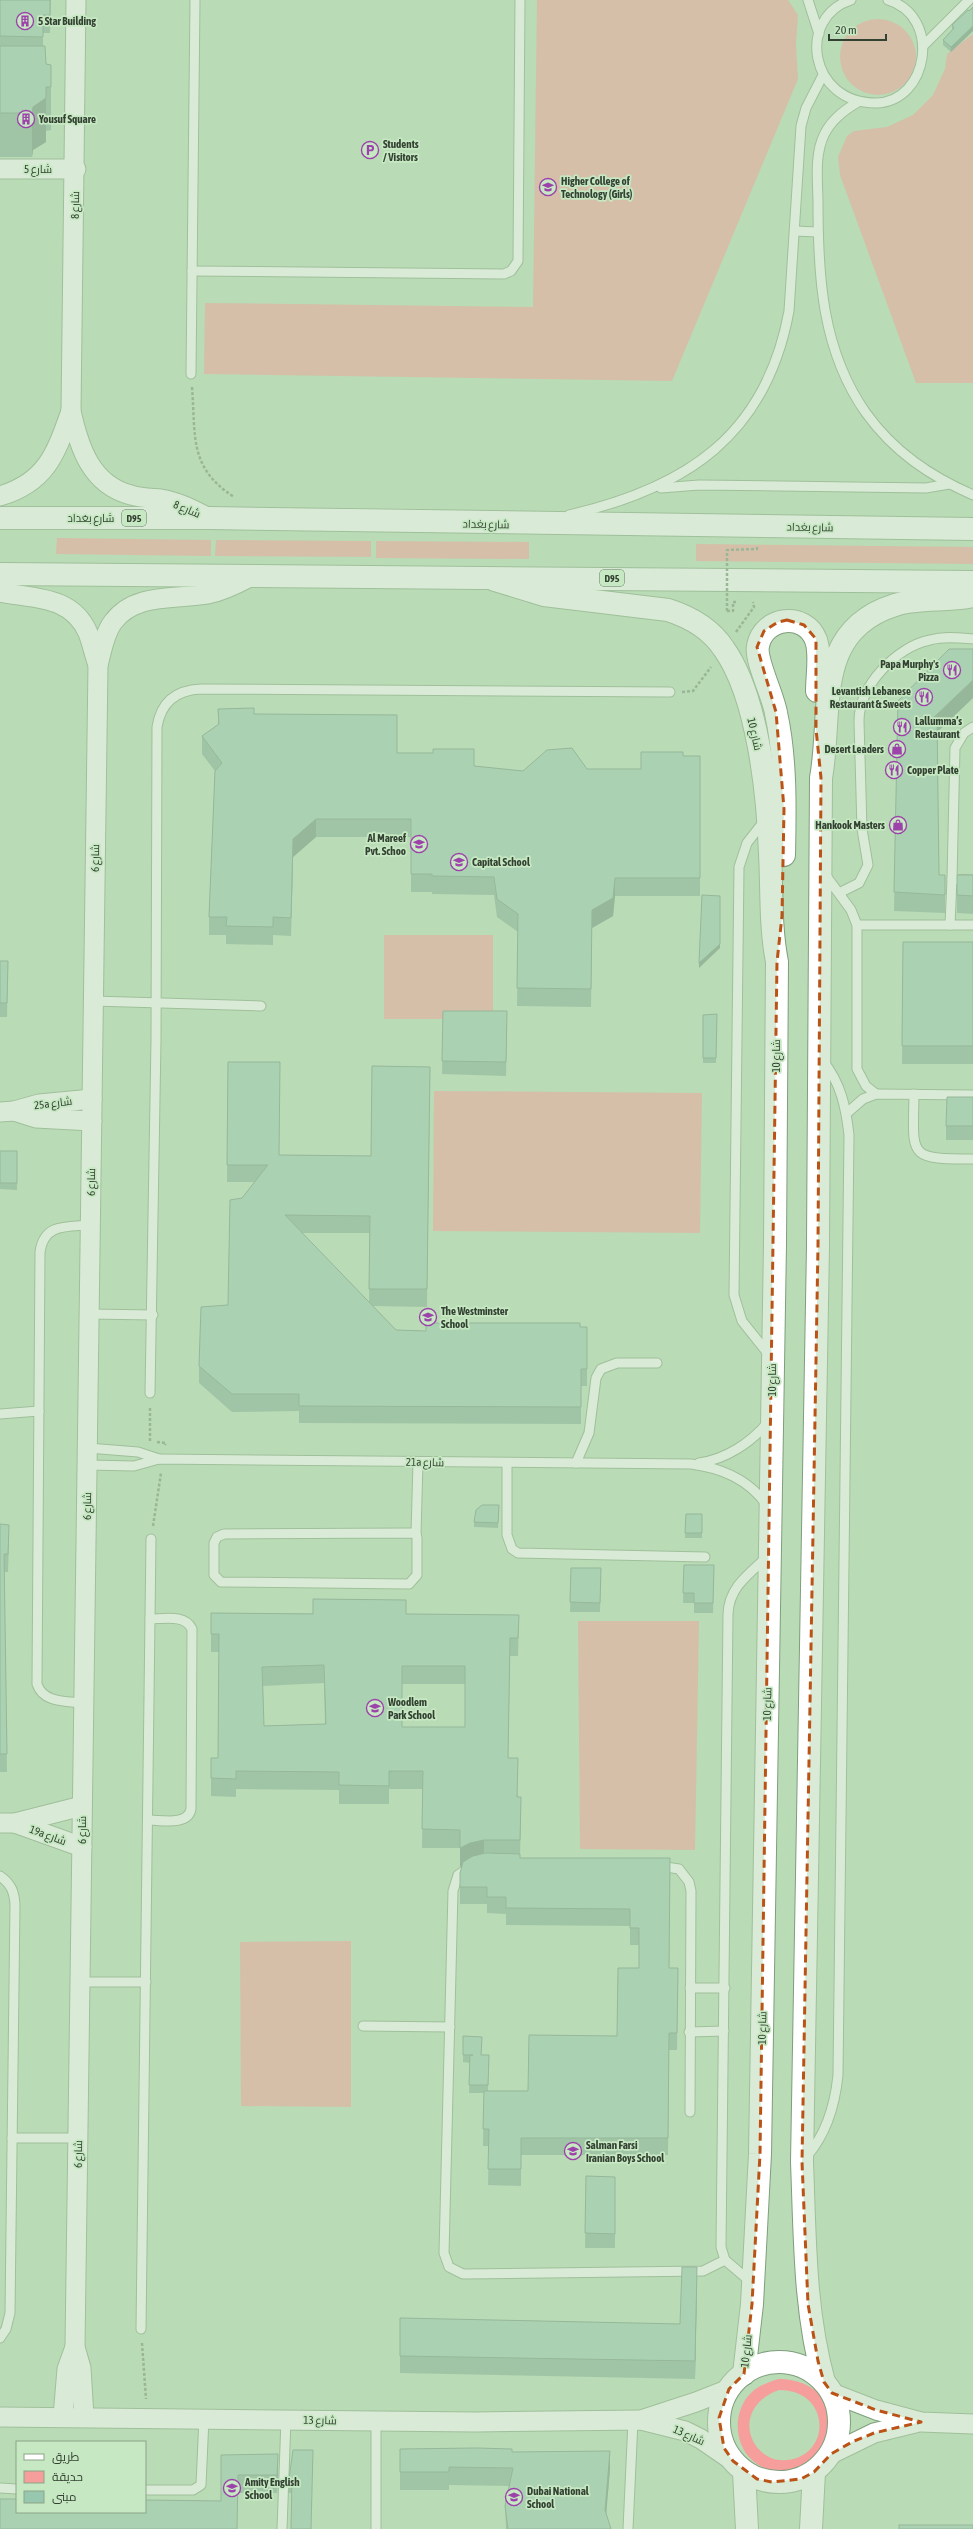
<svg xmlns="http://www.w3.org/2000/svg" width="973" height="2529" font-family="'Asap Condensed',Cairo,sans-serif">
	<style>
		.green { fill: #f59e9b; fill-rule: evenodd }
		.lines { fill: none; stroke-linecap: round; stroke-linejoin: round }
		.service-casing { stroke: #7f9f7c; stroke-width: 11 }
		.minor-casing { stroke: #7f9f7c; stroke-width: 21 }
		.tertiary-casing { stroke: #7f9f7c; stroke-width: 24 }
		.primary-casing { stroke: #7f9f7c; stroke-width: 24 }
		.path { stroke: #738b71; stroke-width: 2.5; stroke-dasharray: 3 2; stroke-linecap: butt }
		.service { stroke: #fff; stroke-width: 9 }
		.minor { stroke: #fff; stroke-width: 19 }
		.tertiary { stroke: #fff; stroke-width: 22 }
		.primary { stroke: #fff; stroke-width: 22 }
		.path-bridge { stroke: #738b71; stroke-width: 2.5; stroke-dasharray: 3 2; stroke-linecap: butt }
		.wall { fill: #82ac96; fill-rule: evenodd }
		.shaded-wall { fill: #6a8c7a }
		.building { fill: #97c8af; stroke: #6a8c7a; fill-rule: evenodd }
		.marked { fill: none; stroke: #bb5316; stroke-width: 3; stroke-dasharray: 8 5; stroke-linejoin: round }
		.labels { text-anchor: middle; stroke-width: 3.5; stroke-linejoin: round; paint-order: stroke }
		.shield { fill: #c6e8c2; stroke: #5f735d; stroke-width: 1 }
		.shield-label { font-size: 10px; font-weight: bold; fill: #334132 }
		.poi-label { font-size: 11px; font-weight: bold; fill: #334132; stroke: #c6e8c2; text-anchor: start }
		.street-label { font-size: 11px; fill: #334132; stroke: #c6e8c2 }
	</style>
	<rect width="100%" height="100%" fill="#b9dbb5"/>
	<g class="green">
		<path d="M537,0H788L798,15L796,45L798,79L672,381L204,374L205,303L533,307Z"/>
		<circle cx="878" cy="57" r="38"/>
		<path d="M973,34V383H916L840,175L838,157L847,136L854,131L887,127L913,115L933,95L945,69L947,54Z"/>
		<path d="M57,538L211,540V556L56,554Z"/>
		<path d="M216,540L371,541V557L215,556Z"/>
		<path d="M376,541L529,542V559L376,558Z"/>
		<path d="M696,544L973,547V564L696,561Z"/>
		<rect x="384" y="935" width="109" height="84"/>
		<path d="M434,1091L702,1093L700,1233L433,1231Z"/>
		<path d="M578,1621H699L695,1850L580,1849Z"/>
		<path d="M351,1941V2107L241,2106L240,1942Z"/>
		<path d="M779,2379C852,2380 845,2473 785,2473C773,2473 761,2468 752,2460C733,2443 733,2409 752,2392C760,2385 769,2382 779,2379ZM779,2390C835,2390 831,2464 779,2460C768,2459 758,2451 753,2441C742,2418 757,2397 779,2390Z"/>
	</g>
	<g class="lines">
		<g class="service-casing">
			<g id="service">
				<path d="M808,0L819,34"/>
				<path d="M851,0C797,17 808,103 876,103C929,102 942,16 888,0"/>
				<path d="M924,45L969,0"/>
				<path d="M858,102C844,110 831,120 824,135C814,156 818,182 818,204C818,277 822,351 866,413C894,452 930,476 973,495"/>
				<path d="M795,231L817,232"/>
				<path d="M192,271L504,274L511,271L518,261L520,0"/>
				<path d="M191,374L195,0"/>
				<path d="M661,488L699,485L926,488L949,484"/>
				<path d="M569,515C686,488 766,436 789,311L801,126L806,108L823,75"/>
				<path d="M973,727L964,733L955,748L952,879L973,880"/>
				<path d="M765,820L747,843L739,867L734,1295L742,1321L770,1356"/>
				<path d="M824,873L851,910L857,925V1069L866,1086L876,1094"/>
				<path d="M839,893L859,883L868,865L862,829L859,721C859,686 896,647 930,640C944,636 959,638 973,639"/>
				<path d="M857,925H973"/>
				<path d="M950,925L952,879"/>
				<path d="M93,1001L261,1006"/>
				<path d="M914,1094C913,1157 907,1159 973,1159"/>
				<path d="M847,1113L863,1099L876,1094L973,1095"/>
				<path d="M90,1314L153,1315"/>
				<path d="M150,1393L156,1040L157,727C161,702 176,690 201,689L670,692"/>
				<path d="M0,1414L39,1411"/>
				<path d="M88,1448L138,1452L159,1459"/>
				<path d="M576,1463L589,1433L596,1378L601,1369L617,1363H657"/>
				<path d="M699,1463C726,1459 751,1443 769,1421"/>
				<path d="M507,1464V1535L512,1549L518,1553L705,1557"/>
				<path d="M88,1465L134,1466L159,1459L691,1464C722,1468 748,1479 767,1505"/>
				<path d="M412,1533L416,1534L417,1538V1575L409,1584L221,1582L214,1575V1543L217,1537L224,1534Z"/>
				<path d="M416,1534L418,1462"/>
				<path d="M83,1703C66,1701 43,1703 37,1684L40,1252C44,1223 67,1227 90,1225"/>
				<path d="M148,1820C161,1820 188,1826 191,1809L192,1629C185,1614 164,1619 150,1619"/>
				<path d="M659,1866L679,1869L689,1882L691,1891L690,2112"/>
				<path d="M470,1867L458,1875L453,1891L444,2253L449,2267L463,2274L703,2271L725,2260"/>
				<path d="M0,1876C11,1884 14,1891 15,1904L10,2313L6,2329L0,2338"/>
				<path d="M80,1982H146"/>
				<path d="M690,1988H725"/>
				<path d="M363,2026L450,2027"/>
				<path d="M689,2032L724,2031"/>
				<path d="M12,2138H78"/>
				<path d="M807,2156C827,2133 835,2105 838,2075L849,1135C846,1108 841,1083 823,1061"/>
				<path d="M752,2283L725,2260L721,2247L728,1614C729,1587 749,1574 767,1557"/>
				<path d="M141,2329L151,1539"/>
				<path d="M0,2488L17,2489"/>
				<path d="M145,2490H193L201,2485L204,2418"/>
				<path d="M282,2529L286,2419"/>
				<path d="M376,2529V2420"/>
				<path d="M628,2529L633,2421"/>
			</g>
		</g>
		<g class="minor-casing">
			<g id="minor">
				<path d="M76,0L71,411C79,447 91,485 131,495C141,498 151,498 161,499C179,502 194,510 209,518"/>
				<path d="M0,169H76"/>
				<path d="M0,496C47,482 56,453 71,411"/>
				<path d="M0,592C33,599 72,595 88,633C92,643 94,654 98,665"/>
				<path d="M14,1111L36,1118L92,1121"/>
				<path d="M0,1112L14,1111L39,1104L92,1099"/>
				<path d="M0,1823H15L82,1806"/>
				<path d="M15,1823L82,1847"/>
				<path d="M832,2393L876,2410L921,2422L973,2424"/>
				<path d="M0,2417L475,2422L641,2420L685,2431L701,2439L733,2461"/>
				<path d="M63,2417L67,2369L75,2347"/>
				<path d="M84,2417L81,2368L75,2347L98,665C102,651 104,634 113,622C135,592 176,600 208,594C223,591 237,584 250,577"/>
				<path d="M644,2419L696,2402L729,2389"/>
				<path d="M831,2454L874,2433L915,2423"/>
			</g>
		</g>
		<g class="tertiary-casing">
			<g id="tertiary">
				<path d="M495,580L544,595L668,610C690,617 711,629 724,649C758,697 768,795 770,854C772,890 770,926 777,962L775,1244L760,2154L752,2304L744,2374"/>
				<path d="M784,855C785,808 786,758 776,713C773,695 755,660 758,646C763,617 805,611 816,640C821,654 817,676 817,691"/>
				<circle cx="779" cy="2422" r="60"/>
				<path d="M824,2382C804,2310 805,2236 802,2162L818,1246L821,778C833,711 812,631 895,605C920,597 947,602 973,596"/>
				<path d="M744,2472L747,2529"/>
				<path d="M811,2529L814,2472"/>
			</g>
		</g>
		<g class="primary-casing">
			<g id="primary">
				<path d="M0,518H209L973,529"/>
				<path d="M0,574L973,582"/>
			</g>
		</g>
		<g class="path">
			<path d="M192,387C196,436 188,467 234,497"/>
			<path d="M727,556V550L757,549V545"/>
			<path d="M727,611H733V602H736"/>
			<path d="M736,632L754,607L753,602"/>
			<path d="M682,692L693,691L711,667"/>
			<path d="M150,1441V1406"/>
			<path d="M157,1442L166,1443L165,1445"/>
			<path d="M153,1526L161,1473"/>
			<path d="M142,2343L146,2399"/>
		</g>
		<use href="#service" class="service"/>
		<use href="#minor" class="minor"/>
		<use href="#tertiary" class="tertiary"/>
		<use href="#primary" class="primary"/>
		<path class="path-bridge" d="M727,611V556"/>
	</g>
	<g class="wall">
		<path d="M0,0H51L50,33H43V46L46,64L51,65V130L46,131V142L33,150L32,157H0Z"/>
		<path d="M968,10L951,52L943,45V40L952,30V25Z"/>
		<path d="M898,701L937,732L939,875L945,893V913L894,911Z"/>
		<path d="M218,709L254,714L397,753L474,766L523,771L587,769H641L683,756H700V896H615L613,916L592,928L591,1007L517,1006L518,932L497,917L494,895L432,894V892H411V837H316L293,857L291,936L273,935V945L226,944V935H209V917L215,771L202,754V736L218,725Z"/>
		<path d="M973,875V914L957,913V895Z"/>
		<path d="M903,942H973V1064H902Z"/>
		<path d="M0,961H8L7,1017H0Z"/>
		<path d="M443,1011L507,1025L506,1076L442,1074Z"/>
		<path d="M717,1014L716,1063H703V1015Z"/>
		<path d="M228,1062L279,1155L371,1156L430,1067L427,1307L373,1306L396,1330L426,1331L587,1327V1386H581V1424L299,1423V1411L232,1412L199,1383V1366L228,1305L254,1182H227ZM302,1233H370L369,1302Z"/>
		<path d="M973,1097V1140H946V1126Z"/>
		<path d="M0,1151H17V1190L0,1189Z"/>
		<path d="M499,1505L498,1528L474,1527V1522Z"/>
		<path d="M686,1514H702V1538H685Z"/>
		<path d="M0,1524L9,1543L8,1572H4L7,1772H0Z"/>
		<path d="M684,1565H714L713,1613H694V1603H683Z"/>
		<path d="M571,1568H601L600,1612H570Z"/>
		<path d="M211,1613L519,1615L518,1656H510L508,1758L518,1797L521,1815L520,1858H670L669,1968H678L677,2050H669L668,2155H521V2186L488,2185L489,2146H483L484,2093H469L470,2063L463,2062V2055H489L488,2091H528L617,2036L639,1968V1945H630V1926L506,1925V1914L487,1913V1904H460V1873L462,1866L460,1867V1848H422L423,1789H389V1804H339V1790L236,1789V1797L211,1796V1758H218L219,1652H211ZM324,1683L325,1724L264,1726L263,1686ZM402,1684H465V1727H402Z"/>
		<path d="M586,2176L615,2177V2248H585Z"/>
		<path d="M697,2285L695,2379L400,2373V2356L680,2324Z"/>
		<path d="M400,2449L512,2452L610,2469L606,2514L611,2529H506L505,2506L509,2486L449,2485V2490H400Z"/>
		<path d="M221,2455L278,2473L277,2493H238L221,2501Z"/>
		<path d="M313,2464L292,2493H289V2479Z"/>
	</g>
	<g class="shaded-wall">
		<path d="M973,26V31L951,52V47Z"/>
		<path d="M46,87V142L33,150L32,157V113L33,107Z"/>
		<path d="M973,680V698L931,738V720Z"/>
		<path d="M316,819V837L293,857L291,936L293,839Z"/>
		<path d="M615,878V896L613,916L592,928L591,1007L592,910Z"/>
		<path d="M720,944V948L699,968V963Z"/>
		<path d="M484,1840V1858L470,1861L460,1867V1848L470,1843Z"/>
		<path d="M697,2267V2285L695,2379V2361Z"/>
		<path d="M610,2451V2469L605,2528V2510Z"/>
		<path d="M278,2454V2473L277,2493V2475Z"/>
	</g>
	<g class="building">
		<path d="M0,0H50V15H43V37L0,36Z"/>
		<path d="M973,7V26L951,47L943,40L954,28L952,25L968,10L969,11Z"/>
		<path d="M0,46H45L46,64L51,65V87H46V98L33,107L32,113H0Z"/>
		<path d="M949,649H973V680L931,720H937L939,875H945V895L894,892L898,701Z"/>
		<path d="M254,708V714L397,715V753H433V749H474V766L523,771L547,750L572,748L587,769H641V752H683V756H700V878H615L613,898L592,910L591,989L517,988L518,914L497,899L494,877L432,876V874H411V819H316L293,839L291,918L273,917V927L226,926L227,917H209L215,771L222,763L202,736L219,724L218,709Z"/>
		<path d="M957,875H973V896L957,895Z"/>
		<path d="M702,895L720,896V944L699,963Z"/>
		<path d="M903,942H973V1046H902Z"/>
		<path d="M0,961H8L7,1003H0Z"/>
		<path d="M443,1011H507L506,1062L442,1061Z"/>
		<path d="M717,1014L716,1058H703V1015Z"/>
		<path d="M228,1062H280L279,1155L371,1156L372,1066L430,1067L427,1289H369L370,1216L285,1215L396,1330L426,1331V1323H580V1327H587V1369H581V1407L299,1406V1394H232L199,1366L201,1307L228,1305L230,1200L242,1198L268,1165H227Z"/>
		<path d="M947,1097H973V1126H946Z"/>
		<rect x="0" y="1151" width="17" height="32"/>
		<path d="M482,1505H499L498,1523L474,1522L476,1510Z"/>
		<path d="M686,1514H702V1533H685Z"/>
		<path d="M0,1524L9,1525L8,1554H4L7,1754H0Z"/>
		<path d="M684,1565H714L713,1603H694V1593H683Z"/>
		<path d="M571,1568H601L600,1603L570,1602Z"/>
		<path d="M313,1599L406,1600V1614L519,1615L518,1638H510L508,1758H518L517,1797H521L520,1840H484L470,1843L460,1848V1830L422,1829L423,1771H389V1786L339,1785V1772L236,1771V1779L211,1778V1758H218L219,1634H211V1613L313,1614ZM324,1665L326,1724L264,1726L262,1667ZM402,1666H465V1727H402Z"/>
		<path d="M486,1853L520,1854V1858H670L669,1968H678L677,2033H669L668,2138H521V2169H488L489,2129H483L484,2091H528L529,2035L617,2036L618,1968H639V1928H630V1909L506,1908V1897H487V1887H460V1873L463,1862L473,1856Z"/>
		<path d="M463,2036L482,2037L481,2055H489L488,2085H469L470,2055H473H463Z"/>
		<path d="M586,2176L615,2177V2234L585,2233Z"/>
		<path d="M682,2267H697L695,2361L400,2356V2318L680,2324Z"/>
		<path d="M476,2448L512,2449V2452L610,2451L605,2510L611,2529H508L505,2506L513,2468L449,2467V2472H400V2449Z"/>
		<path d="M293,2450H313L311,2529H291L292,2479H289Z"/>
		<path d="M278,2454L277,2475H238L237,2529H0V2499H17V2512H145V2500L221,2501V2455Z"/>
		<rect x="899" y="2525" width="74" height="4"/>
	</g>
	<path d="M0 0H973V2529H0ZM787,620L804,625L816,639V729L821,778L818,1246L802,2162L808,2304L818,2361L824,2382L832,2393L876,2410L921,2422L874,2433L852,2442L831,2454L814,2472L801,2479L772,2482L757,2479L733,2461L724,2448L719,2418L729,2389L744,2374L752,2304L760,2154L777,962L782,916L784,809L776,712L757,647L764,631L778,622Z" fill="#b9dbb5" fill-opacity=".55" fill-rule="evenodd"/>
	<path class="marked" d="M787,620L804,625L816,639V729L821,778L818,1246L802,2162L808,2304L818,2361L824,2382L832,2393L876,2410L921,2422L874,2433L852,2442L831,2454L814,2472L801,2479L772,2482L757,2479L733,2461L724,2448L719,2418L729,2389L744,2374L752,2304L760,2154L777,962L782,916L784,809L776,712L757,647L764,631L778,622Z"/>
	<defs>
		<g id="building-ring" transform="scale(0.9)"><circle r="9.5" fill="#c6e8c2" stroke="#9d41ab" stroke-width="1.5"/><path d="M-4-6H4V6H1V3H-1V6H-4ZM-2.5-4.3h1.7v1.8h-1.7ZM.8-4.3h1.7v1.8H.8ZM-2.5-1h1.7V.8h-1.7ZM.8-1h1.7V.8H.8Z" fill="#9d41ab"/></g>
		<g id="parking-ring" transform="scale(0.9)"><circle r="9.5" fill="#c6e8c2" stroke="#9d41ab" stroke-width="1.5"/><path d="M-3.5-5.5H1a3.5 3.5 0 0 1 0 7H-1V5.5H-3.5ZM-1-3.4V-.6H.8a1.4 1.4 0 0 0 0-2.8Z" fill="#9d41ab"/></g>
		<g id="university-ring" transform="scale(0.9)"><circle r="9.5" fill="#c6e8c2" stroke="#9d41ab" stroke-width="1.5"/><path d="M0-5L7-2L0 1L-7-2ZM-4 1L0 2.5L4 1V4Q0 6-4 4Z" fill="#9d41ab"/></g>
		<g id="restaurant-ring" transform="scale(0.9)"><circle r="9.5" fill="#c6e8c2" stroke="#9d41ab" stroke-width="1.5"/><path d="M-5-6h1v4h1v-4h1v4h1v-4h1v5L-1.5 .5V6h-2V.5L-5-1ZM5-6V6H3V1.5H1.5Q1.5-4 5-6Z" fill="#9d41ab"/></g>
		<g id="shop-ring" transform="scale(0.9)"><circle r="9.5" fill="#c6e8c2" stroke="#9d41ab" stroke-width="1.5"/><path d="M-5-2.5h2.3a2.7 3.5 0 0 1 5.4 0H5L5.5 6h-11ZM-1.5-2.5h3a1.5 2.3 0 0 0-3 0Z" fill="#9d41ab"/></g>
		<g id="school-ring" transform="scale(0.9)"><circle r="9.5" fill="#c6e8c2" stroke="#9d41ab" stroke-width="1.5"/><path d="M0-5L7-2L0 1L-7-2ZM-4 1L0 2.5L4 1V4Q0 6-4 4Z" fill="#9d41ab"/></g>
	</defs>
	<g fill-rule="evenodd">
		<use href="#building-ring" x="25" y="21"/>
		<use href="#building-ring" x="26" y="119"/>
		<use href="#parking-ring" x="370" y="150"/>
		<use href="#university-ring" x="548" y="187"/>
		<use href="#restaurant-ring" x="952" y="670"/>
		<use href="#restaurant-ring" x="924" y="697"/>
		<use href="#restaurant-ring" x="902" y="727"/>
		<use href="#shop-ring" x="897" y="749"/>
		<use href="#restaurant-ring" x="894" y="770"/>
		<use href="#shop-ring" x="898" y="825"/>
		<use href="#school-ring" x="419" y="844"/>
		<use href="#school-ring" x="459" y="862"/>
		<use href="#school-ring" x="428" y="1317"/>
		<use href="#school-ring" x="375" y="1708"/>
		<use href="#school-ring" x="573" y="2151"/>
		<use href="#school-ring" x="232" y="2488"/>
		<use href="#school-ring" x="514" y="2497"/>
	</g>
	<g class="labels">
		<g class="shield">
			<rect x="122" y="510" width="24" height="16" rx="3"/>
			<rect x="600" y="570" width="24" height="16" rx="3"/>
		</g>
		<g class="shield-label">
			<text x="134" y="522">D95</text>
			<text x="612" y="582">D95</text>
		</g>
		<g class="poi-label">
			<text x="38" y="25">5 Star Building</text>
			<text x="39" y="123">Yousuf Square</text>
			<text x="383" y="148">Students<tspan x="383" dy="13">/ Visitors</tspan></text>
			<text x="561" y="185">Higher College of<tspan x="561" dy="13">Technology (Girls)</tspan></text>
			<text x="939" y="668" text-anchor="end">Papa Murphy's<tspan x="939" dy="13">Pizza</tspan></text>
			<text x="911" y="695" text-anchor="end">Levantish Lebanese<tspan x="911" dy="13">Restaurant &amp; Sweets</tspan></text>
			<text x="915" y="725">Lallumma’s<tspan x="915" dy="13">Restaurant</tspan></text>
			<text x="884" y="753" text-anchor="end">Desert Leaders</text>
			<text x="907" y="774">Copper Plate</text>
			<text x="885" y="829" text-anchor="end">Hankook Masters</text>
			<text x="406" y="842" text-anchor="end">Al Mareef<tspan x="406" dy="13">Pvt. Schoo</tspan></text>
			<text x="472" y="866">Capital School</text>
			<text x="441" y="1315">The Westminster<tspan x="441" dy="13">School</tspan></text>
			<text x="388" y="1706">Woodlem<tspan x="388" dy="13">Park School</tspan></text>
			<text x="586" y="2149">Salman Farsi<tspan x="586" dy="13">Iranian Boys School</tspan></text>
			<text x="245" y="2486">Amity English<tspan x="245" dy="13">School</tspan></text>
			<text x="527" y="2495">Dubai National<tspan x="527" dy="13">School</tspan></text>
		</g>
		<g class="street-label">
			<text x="38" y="173">شارع 5</text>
			<text transform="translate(75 205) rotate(-89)" y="4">شارع 8</text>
			<text transform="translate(187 509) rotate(23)" y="4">شارع 8</text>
			<text x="91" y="522">شارع بغداد</text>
			<text transform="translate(486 524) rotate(1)" y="4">شارع بغداد</text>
			<text transform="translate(810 527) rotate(1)" y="4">شارع بغداد</text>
			<text transform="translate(755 734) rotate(77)" y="4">شارع 10</text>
			<text transform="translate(95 858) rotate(-89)" y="4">شارع 6</text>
			<text transform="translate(776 1056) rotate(-90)" y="4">شارع 10</text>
			<text transform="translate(53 1103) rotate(-7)" y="4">25a شارع</text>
			<text transform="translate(91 1182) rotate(-89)" y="4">شارع 6</text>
			<text transform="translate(772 1380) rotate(-90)" y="4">شارع 10</text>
			<text transform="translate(425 1462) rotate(1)" y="4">21a شارع</text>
			<text transform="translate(87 1506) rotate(-89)" y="4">شارع 6</text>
			<text transform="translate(767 1704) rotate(-89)" y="4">شارع 10</text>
			<text transform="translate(82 1830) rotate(-90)" y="4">شارع 6</text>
			<text transform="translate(48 1835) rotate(20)" y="4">19a شارع</text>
			<text transform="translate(762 2028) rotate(-89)" y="4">شارع 10</text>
			<text transform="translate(78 2154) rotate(-89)" y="4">شارع 6</text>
			<text transform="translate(746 2351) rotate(-84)" y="4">شارع 10</text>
			<text transform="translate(320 2420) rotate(1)" y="4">شارع 13</text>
			<text transform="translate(689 2435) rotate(24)" y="4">شارع 13</text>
		</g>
	</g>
	<rect x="16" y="2441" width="130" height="72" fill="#c6e8c2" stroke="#8ba588"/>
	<rect x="24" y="2454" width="20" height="6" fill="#ffffff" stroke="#8ba588"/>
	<text x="52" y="2461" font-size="12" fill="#334132">طريق</text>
	<rect x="24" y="2471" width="20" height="12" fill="#f59e9b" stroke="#8ba588"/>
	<text x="52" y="2481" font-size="12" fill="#334132">حديقة</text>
	<rect x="24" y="2491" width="20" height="12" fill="#97c8af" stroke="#8ba588"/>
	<text x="52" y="2501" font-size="12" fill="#334132">مبنى</text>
	<path d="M829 34v6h57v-6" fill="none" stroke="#334132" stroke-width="2"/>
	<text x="835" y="34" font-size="12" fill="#334132" stroke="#c6e8c2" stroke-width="3" paint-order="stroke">20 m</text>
</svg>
